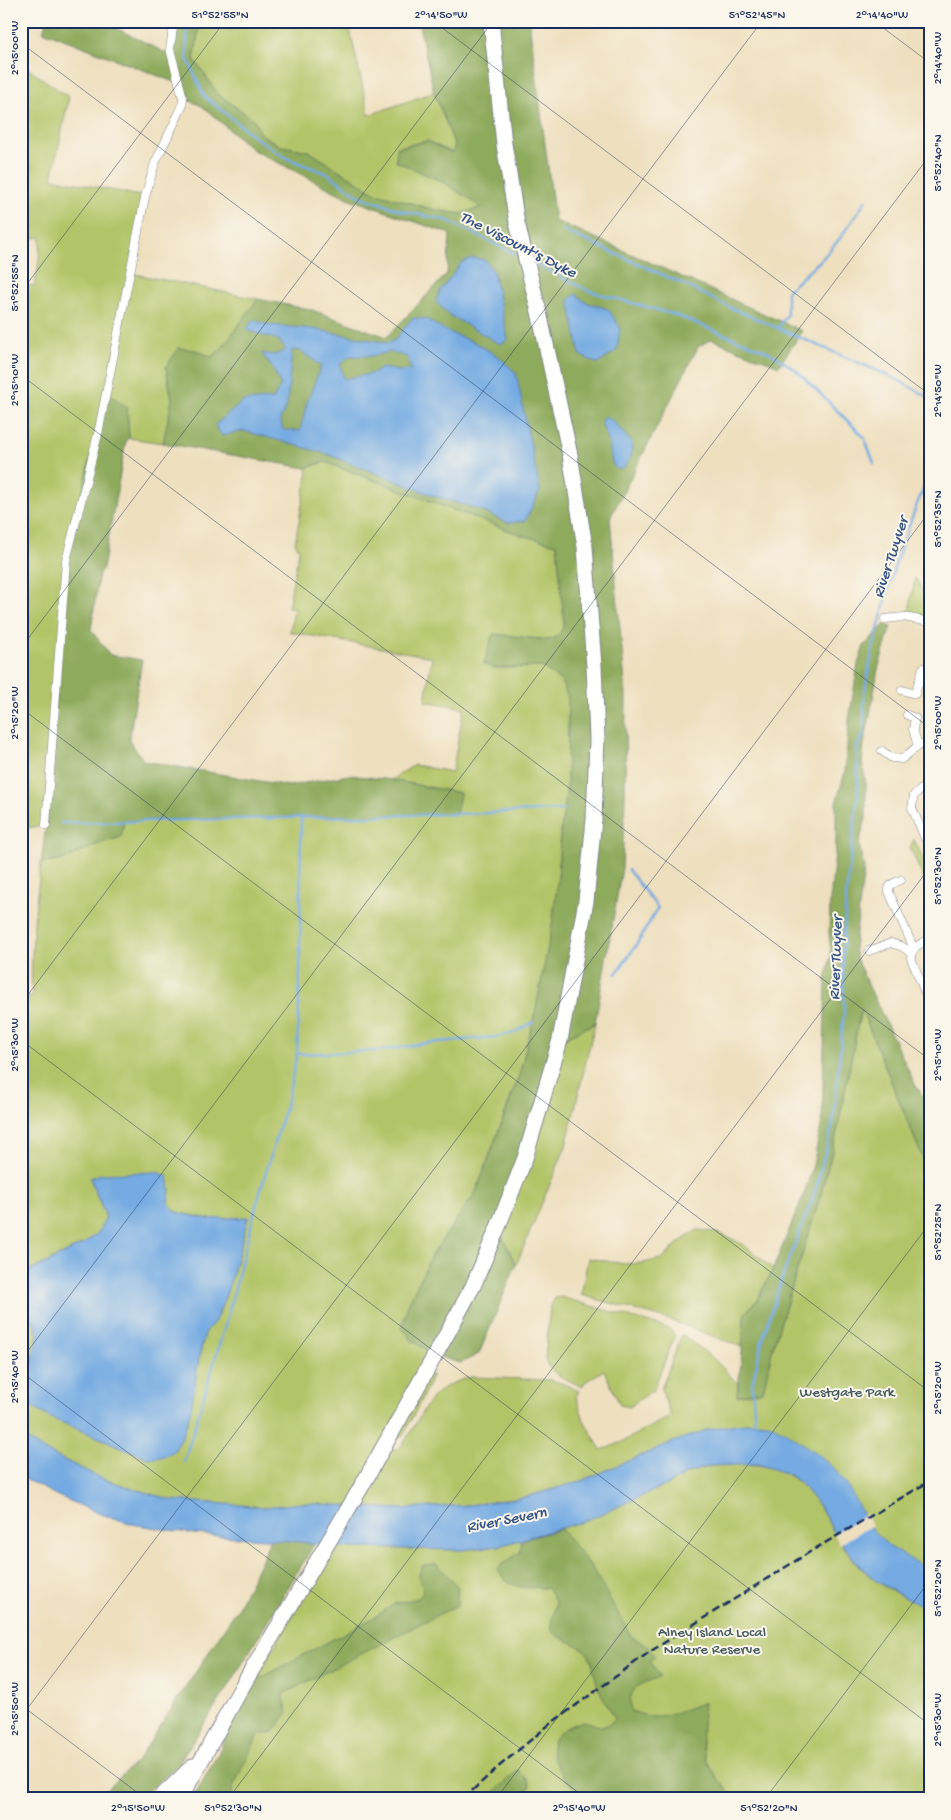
<svg xmlns="http://www.w3.org/2000/svg" width="951" height="1820" font-family="'Gochi Hand',sans-serif">
	<style>
		.green { fill: #b3c468; stroke: #677a63 }
		.forest { fill: #8eaa5c; stroke: #546c5d }
		.water { fill: #75aae2; stroke: #486ca0; fill-rule: evenodd }
		.pier { fill: #eedfbe }
		.lines { fill: none; stroke-linecap: round; stroke-linejoin: round }
		.stream { stroke: #75aae2; stroke-width: 2.5 }
		.street-casing { stroke: #84878e; stroke-width: 9 }
		.highway-casing { stroke: #84878e; stroke-width: 17 }
		.street { stroke: #fff; stroke-width: 8 }
		.highway { stroke: #fff; stroke-width: 15 }
		.rail { stroke: #1b2f5e; stroke-width: 2.5; stroke-dasharray: 8 4; stroke-linecap: butt }
		.ticks { fill: none; stroke: #1b2f5e; stroke-width: 1; stroke-opacity: 0.45 }
		.labels { text-anchor: middle; stroke-width: 4; stroke-linejoin: round; paint-order: stroke }
		.park-label { font-size: 15px; fill: #495c61; stroke: #fbf7ec }
		.water-label { font-size: 16px; font-style: italic; fill: #365486; stroke: #fbf7ec }
		.neatline { fill: none; stroke: #1b2f5e; stroke-width: 2 }
		.ticks-label { font-size: 12px; text-anchor: middle; fill: #1b2f5e }
	</style>
	<rect width="100%" height="100%" fill="#fbf7ec"/>
	<filter id="ink" filterUnits="userSpaceOnUse"><feTurbulence type="fractalNoise" baseFrequency=".02" numOctaves="2"/><feDisplacementMap in="SourceGraphic" scale="10" xChannelSelector="R" yChannelSelector="G"/><feConvolveMatrix kernelMatrix="1 2 1 2 8 2 1 2 1" color-interpolation-filters="sRGB"/></filter>
	<filter id="wash" filterUnits="userSpaceOnUse"><feTurbulence type="fractalNoise" baseFrequency=".0096" numOctaves="4" result="noise"/><feDisplacementMap in="SourceGraphic" scale="20" xChannelSelector="R" yChannelSelector="G"/><feGaussianBlur stdDeviation="1.12" result="paint"/><feColorMatrix in="noise" values="0 0 0 0 0 0 0 0 0 0 0 0 0 0 0 0 0 1.4 0 .05"/><feComposite in="paint" operator="in"/></filter>
	<g filter="url(#wash)">
		<rect width="100%" height="100%" fill="#eedfbe"/>
		<g class="green">
			<path d="M200,21H348L369,115L434,92L455,146L452,153L427,141L397,147L396,161L445,183L482,207L461,214L435,210L376,193L308,151L281,146L259,133L255,121L218,94L194,59Z"/>
			<path d="M21,64L69,97L52,178L145,197L130,273L258,299L221,349L212,357L195,350L166,367L172,400L163,443L129,438L127,407L46,825L21,829V285L34,286L38,270L41,237L23,240L26,216L21,213Z"/>
			<path d="M325,462L521,535L557,544L564,622C562,633 559,636 549,640L493,634L484,664L494,668L542,667L561,681L569,698L567,788L560,837L558,879L552,926L536,1009L519,1075L476,1192L431,1256L404,1318L410,1339L437,1357L427,1373L433,1376L403,1436L399,1437L391,1434L385,1445L397,1450C405,1443 409,1434 415,1425C431,1396 438,1386 471,1377L549,1380L562,1383L579,1391L576,1397L584,1420L601,1450C626,1443 647,1426 671,1417L661,1389L682,1334L716,1361L738,1384L737,1396L763,1391L773,1347L821,1194L837,1132L861,1008L930,1176V1586L907,1579L803,1461L710,1429L673,1442L581,1481L526,1497L469,1505L399,1509L303,1503L266,1507L171,1500L103,1479L41,1449L21,1435V1397L38,1411L51,1418L148,1458L175,1450L189,1417L196,1371L205,1332L215,1321L248,1218L208,1219L175,1212L168,1202L170,1188L90,1178L106,1217L98,1233L85,1243L21,1275V998L32,997C30,952 35,907 41,863L60,861L101,843L121,837L124,821L456,814L460,793L391,780L414,765L452,772L464,708L425,701L432,657L290,632L294,609L288,607L299,549L295,543L308,471L306,468Z"/>
			<path d="M915,578L927,598L930,599V619L908,616Z"/>
			<path d="M914,839L930,875V893L910,848Z"/>
			<path d="M595,1023L566,1146L516,1265L498,1227L560,1040Z"/>
			<path d="M697,1230C729,1231 750,1249 773,1269L758,1299L745,1313L742,1347L664,1318L581,1295L588,1258L624,1264L644,1263L664,1258L677,1244Z"/>
			<path d="M561,1297L670,1329L675,1336L653,1390L629,1407L620,1405L604,1370L585,1382L582,1387C570,1380 548,1374 545,1359L550,1306L555,1298Z"/>
			<path d="M21,1315L34,1321L38,1336L28,1380L21,1389Z"/>
			<path d="M740,1464C817,1465 816,1518 858,1565C877,1585 904,1599 930,1607V1799H193L218,1754L234,1719L248,1692L333,1546L352,1548L461,1550L499,1546L585,1521L667,1485L686,1474L710,1466Z"/>
		</g>
		<g class="forest">
			<path d="M47,21H102L172,56L174,21H200L194,59L218,94L255,121L259,133L281,146L308,151L376,193L435,210L461,214L481,207L445,183L396,161L397,148L427,141L452,153L455,146L434,92L418,21H529L555,221L582,232L802,331L779,366L711,339L698,347L610,518L626,694L625,797L622,868L595,1023L560,1040L498,1227L516,1265L479,1354L461,1363C434,1356 420,1350 402,1328L408,1304L431,1256L476,1192L519,1076L536,1009L552,926L558,879L560,837L567,788L568,698L561,681L542,667L494,668L484,664L493,634L549,640C559,636 562,633 564,622L557,544L521,535L325,462L306,468L163,443L172,400L166,367L179,348L195,350L212,357L221,349L258,299L312,310L387,337L447,274L450,234L350,199L253,150L202,106L183,98L179,84L43,31Z"/>
			<path d="M106,392L127,407L129,438L126,440L103,569L99,573L91,630L110,655L142,660L129,740L144,761L289,786L349,775L391,780L460,793L456,814L124,821L121,837L101,843L60,861L41,863L46,825L67,558Z"/>
			<path d="M885,624L891,627L878,669L870,715L864,744L862,762L866,784V818L859,844L864,868L854,949L858,963L886,1023L916,1086L930,1107V1176L861,1008L837,1132L821,1194L773,1347L763,1391L737,1396L742,1353L744,1317L745,1313L758,1299L773,1269L804,1194L813,1165L822,1121L826,980L831,954L829,933L830,900L836,844V803L845,772L849,720L858,664L864,646Z"/>
			<path d="M561,1529L592,1568L631,1636L648,1647L655,1657L649,1661L660,1676C640,1686 627,1685 631,1712L654,1717L679,1712L704,1702C703,1717 700,1734 703,1749C707,1768 723,1784 734,1799H586C556,1773 528,1736 584,1721C597,1724 604,1732 615,1718C609,1706 599,1694 596,1680C593,1670 593,1658 585,1651C575,1641 558,1641 550,1628L556,1603L547,1588C528,1587 506,1591 498,1568L520,1552L522,1540Z"/>
			<path d="M270,1539L315,1543L227,1689L177,1766L138,1799H79L107,1789L138,1760L237,1609L265,1553Z"/>
			<path d="M437,1564L458,1587L457,1605L283,1694L288,1712L274,1732L258,1735L232,1789L233,1799H193L218,1754L234,1719L256,1680L373,1618L396,1603L419,1598L422,1594L423,1587L419,1580V1574L423,1565Z"/>
			<path d="M518,1770L527,1779L530,1785C524,1805 504,1799 487,1799Z"/>
			<path d="M21,1787L62,1799H21Z"/>
		</g>
		<g class="water">
			<path d="M473,258L485,260L493,271L508,340L500,344L451,316L436,302L440,291L462,262Z"/>
			<path d="M576,294L585,302L608,309L620,327L617,350L598,364L580,355L569,300Z"/>
			<path d="M412,318L426,319L446,331L476,343L499,357L516,373L540,491L525,521L508,523L478,509L437,497L324,453L244,431L222,436L215,425L244,401L273,399L281,385L273,369L262,353L275,355L286,350L279,340L246,330L253,320L270,325L313,329L388,343L395,340ZM292,350L301,351L321,366L307,402L300,431L283,430L280,420L287,405ZM390,352L407,357L411,370L399,371L381,368L374,373L344,379L340,365L349,356H372Z"/>
			<path d="M604,416L613,421L632,443L631,457L623,469H616L612,463L609,442L601,422Z"/>
			<path d="M157,1172L168,1176L170,1188L168,1202L175,1212L208,1219L248,1217C239,1251 231,1288 216,1319C213,1325 207,1328 205,1334C193,1371 197,1414 176,1448C170,1457 158,1458 148,1458L51,1418L38,1411L21,1397V1389L28,1380L38,1336L34,1321L21,1315V1276L85,1243L98,1233L106,1217L90,1178L101,1174Z"/>
			<path d="M755,1422L769,1423L788,1433L824,1459L835,1470L847,1485L869,1526L878,1536L890,1547L930,1571V1607L911,1601L875,1580L858,1564L833,1531L823,1511L801,1484L788,1474L758,1464L710,1466L686,1474L667,1485L585,1521L499,1546L461,1550L352,1548L291,1541L194,1534L132,1524L98,1513L58,1496L21,1477V1435L41,1449L103,1479L171,1500L266,1507L303,1503L399,1509L469,1505L526,1497L581,1481L673,1442L710,1429L736,1424Z"/>
		</g>
		<path class="pier" d="M866,1514L872,1525L840,1544L833,1534Z"/>
		<g class="lines">
			<g class="stream">
				<path d="M190,21L187,34V58L204,96L255,137L286,158L328,174L361,197L406,212L446,220L519,256"/>
				<path d="M562,230L679,282L731,308L894,378L930,398"/>
				<path d="M533,263L589,291L675,315L769,352L796,370L864,437L874,463"/>
				<path d="M778,327L787,315V291L821,260L841,237L866,200"/>
				<path d="M61,823L456,814L564,810"/>
				<path d="M616,974L635,947L658,908L628,870"/>
				<path d="M297,1054L300,971L301,818"/>
				<path d="M755,1424L752,1384L762,1341L783,1275L814,1195L833,1123L844,1011L843,952L846,896L858,793L857,746L864,734V695L872,652L896,561L917,504L930,474"/>
				<path d="M184,1462L225,1326L256,1206L288,1097L297,1054L378,1051L428,1043L496,1037L514,1033L533,1022"/>
			</g>
		</g>
	</g>
	<g filter="url(#ink)">
		<g class="lines">
			<g class="street-casing">
				<g id="street">
					<path d="M885,619L904,617L930,622"/>
					<path d="M902,690L915,694L923,668L930,670"/>
					<path d="M907,715L915,718L913,729L918,746"/>
					<path d="M882,751L892,758L902,759L918,746L930,741"/>
					<path d="M930,783L914,795L912,808L930,850"/>
					<path d="M46,825L66,561L98,434L145,197L155,163L182,107L183,98L170,49L174,21"/>
					<path d="M901,880C894,883 888,884 889,892L914,949"/>
					<path d="M930,939C920,944 911,947 911,958L930,1005"/>
					<path d="M869,951L891,943L903,947L911,953"/>
				</g>
			</g>
			<g class="highway-casing">
				<g id="highway">
					<path d="M159,1799L193,1766"/>
					<path d="M180,1799L243,1685L360,1489L448,1332L473,1286L498,1227L525,1158L560,1040L586,901L594,819L597,739L594,666L585,547L570,455L539,312L517,223L504,144L491,21"/>
				</g>
			</g>
			<use href="#street" class="street"/>
			<use href="#highway" class="highway"/>
			<path class="rail" d="M463,1799L497,1768L550,1724L651,1651L813,1550L930,1481"/>
		</g>
	</g>
	<path class="ticks" d="M433,21L930,395M874,21L930,63M21,43L930,728M21,292L225,21M21,375L930,1060M21,648L493,21M21,708L930,1392M21,1004L762,21M21,1040L930,1725M21,1360L930,155M21,1372L587,1799M21,1705L146,1799M21,1717L930,511M228,1799L930,867M496,1799L930,1223M765,1799L930,1580"/>
	<g class="labels">
		<g class="park-label">
			<text x="847" y="1396">Westgate Park</text>
			<text x="712" y="1636">Alney Island Local<tspan x="712" dy="17">Nature Reserve</tspan></text>
		</g>
		<g class="water-label">
			<text transform="translate(519 243) rotate(27)" y="6">The Viscount's Dyke</text>
			<text transform="translate(889 557) rotate(-72)" y="6">River Twyver</text>
			<text transform="translate(834 958) rotate(-88)" y="6">River Twyver</text>
			<text transform="translate(506 1518) rotate(-11)" y="6">River Severn</text>
		</g>
	</g>
	<rect width="951" height="1820" fill="none" stroke="#fbf7ec" stroke-width="55"/>
	<rect x="28" y="28" width="896" height="1764" class="neatline"/>
	<g class="ticks-label">
		<text x="220" y="18">51°52'55"N</text>
		<text x="441" y="18">2°14'50"W</text>
		<text x="757" y="18">51°52'45"N</text>
		<text x="882" y="18">2°14'40"W</text>
		<text transform="translate(14 48) rotate(-90)" y="4">2°15'00"W</text>
		<text transform="translate(937 58) rotate(-90)" y="4">2°14'40"W</text>
		<text transform="translate(937 163) rotate(-90)" y="4">51°52'40"N</text>
		<text transform="translate(14 283) rotate(-90)" y="4">51°52'55"N</text>
		<text transform="translate(14 380) rotate(-90)" y="4">2°15'10"W</text>
		<text transform="translate(937 391) rotate(-90)" y="4">2°14'50"W</text>
		<text transform="translate(937 519) rotate(-90)" y="4">51°52'35"N</text>
		<text transform="translate(14 713) rotate(-90)" y="4">2°15'20"W</text>
		<text transform="translate(937 723) rotate(-90)" y="4">2°15'00"W</text>
		<text transform="translate(937 876) rotate(-90)" y="4">51°52'30"N</text>
		<text transform="translate(14 1045) rotate(-90)" y="4">2°15'30"W</text>
		<text transform="translate(937 1055) rotate(-90)" y="4">2°15'10"W</text>
		<text transform="translate(937 1232) rotate(-90)" y="4">51°52'25"N</text>
		<text transform="translate(14 1377) rotate(-90)" y="4">2°15'40"W</text>
		<text transform="translate(937 1388) rotate(-90)" y="4">2°15'20"W</text>
		<text transform="translate(937 1588) rotate(-90)" y="4">51°52'20"N</text>
		<text transform="translate(14 1709) rotate(-90)" y="4">2°15'50"W</text>
		<text transform="translate(937 1720) rotate(-90)" y="4">2°15'30"W</text>
		<text x="138" y="1811">2°15'50"W</text>
		<text x="233" y="1811">51°52'30"N</text>
		<text x="579" y="1811">2°15'40"W</text>
		<text x="769" y="1811">51°52'20"N</text>
	</g>
</svg>
